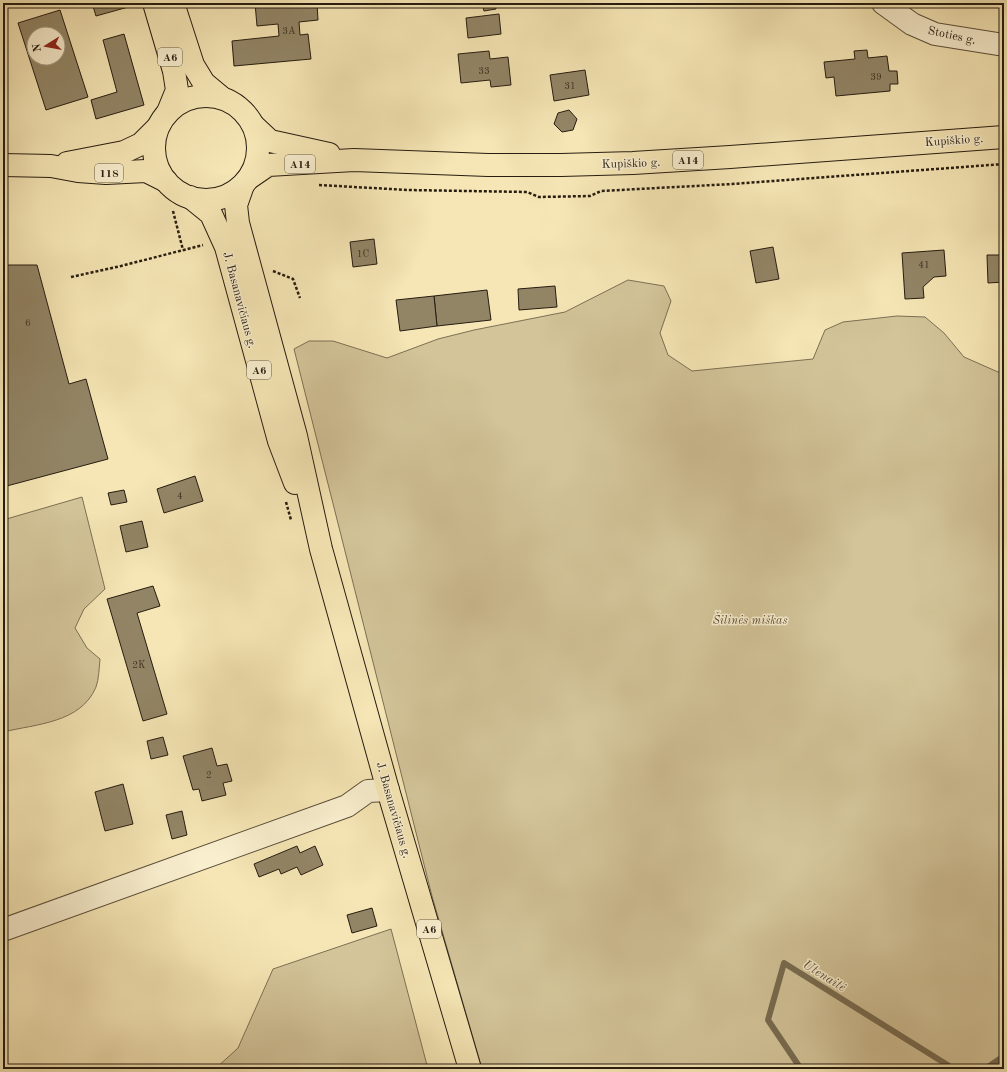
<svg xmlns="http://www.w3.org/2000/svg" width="1007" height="1072" font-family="'Old Standard TT',serif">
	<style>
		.green { fill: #d3c499; stroke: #7c7054 }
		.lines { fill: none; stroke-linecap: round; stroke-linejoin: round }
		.stream { stroke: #786c51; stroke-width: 6 }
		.building { fill: #928566; stroke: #261c10; fill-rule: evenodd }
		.street-casing { stroke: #5a4e39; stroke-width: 24 }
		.primary-casing { stroke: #261c10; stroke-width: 24 }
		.highway-casing { stroke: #261c10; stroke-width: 24 }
		.path { stroke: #261c10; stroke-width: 2.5; stroke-dasharray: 3 2; stroke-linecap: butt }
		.street { stroke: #f9efcf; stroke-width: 22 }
		.primary { stroke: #f6e6b5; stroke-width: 22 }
		.highway { stroke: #f6e6b5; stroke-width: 22 }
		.labels { text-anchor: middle; stroke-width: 3; stroke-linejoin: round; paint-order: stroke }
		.number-label { font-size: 10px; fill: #413626 }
		.shield { fill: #f9efcf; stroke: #655b49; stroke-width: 1 }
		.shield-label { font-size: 11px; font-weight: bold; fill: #261c10 }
		.street-label { font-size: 12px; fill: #261c10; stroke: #f9efcf }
		.park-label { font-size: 12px; font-style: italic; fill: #5a4e39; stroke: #f9efcf }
		.water-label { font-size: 13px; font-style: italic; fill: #5d513c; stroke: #f9efcf }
	</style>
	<rect width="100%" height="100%" fill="#f6e6b5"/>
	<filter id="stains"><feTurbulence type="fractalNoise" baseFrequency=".005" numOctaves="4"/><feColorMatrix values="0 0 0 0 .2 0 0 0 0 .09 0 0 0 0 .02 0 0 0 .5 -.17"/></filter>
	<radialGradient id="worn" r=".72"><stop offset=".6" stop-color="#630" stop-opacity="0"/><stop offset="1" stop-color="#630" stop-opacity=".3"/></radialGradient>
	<g class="green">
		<path d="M628,280L664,286L671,301L660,333L668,355L692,371L813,359L825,330L843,322L897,316L925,317L944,333L964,357L998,372L1004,371V1069H482L432,896L294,349L309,341H333L387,358L438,339L474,330L565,312Z"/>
		<path d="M82,497L105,589L84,609L75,628L87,648L100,659C99,668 99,679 96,687C81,723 36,724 3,732V520Z"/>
		<path d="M391,929L428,1069H215L238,1048L273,969Z"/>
	</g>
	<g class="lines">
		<g class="stream">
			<path d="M684,1069L686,1068L688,1069"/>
			<path d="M801,1069L768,1020L784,963L954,1069"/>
			<path d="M985,1069L1004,1056"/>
		</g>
	</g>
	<g class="building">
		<path d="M92,3H131L132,6L96,16Z"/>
		<path d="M255,3H317L318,20L299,22L300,35L308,34L311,59L234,66L232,41L279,36L278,24L257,26Z"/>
		<path d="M482,3H495L496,9L484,11Z"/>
		<path d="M524,3H563L525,7Z"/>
		<path d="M60,10L88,97L46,110L18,23ZM34,34H58V58H34Z"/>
		<path d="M499,14L501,34L468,38L466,18Z"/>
		<path d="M124,34L144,105L96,119L91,100L117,92L103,40Z"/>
		<path d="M867,50L868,58L887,56L889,71H897L898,84H890V91L836,96L834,77L826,78L824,62L855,59L854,51Z"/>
		<path d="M489,51L490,59L508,57L511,85L491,87L490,80L461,83L458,54Z"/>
		<path d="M585,70L589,95L554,101L550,75Z"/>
		<path d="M569,110L577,119L573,130L562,132L554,124L558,113Z"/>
		<path d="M374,239L377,264L353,267L350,242Z"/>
		<path d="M773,247L779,279L756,283L750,251Z"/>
		<path d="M944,250L946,276L934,277L923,287L924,298L905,299L902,253Z"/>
		<path d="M987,255H1004V282L988,283Z"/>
		<path d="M3,265H37L69,384L86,379L108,459L3,487Z"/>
		<path d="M555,286L557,307L519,310L518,289Z"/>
		<path d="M487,290L491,320L437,326L434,296Z"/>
		<path d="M434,296L437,326L400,331L396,300Z"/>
		<path d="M195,476L203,501L164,513L157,489Z"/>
		<path d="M124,490L127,502L111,505L108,493Z"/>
		<path d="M142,521L148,547L126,552L120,526Z"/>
		<path d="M153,586L160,606L137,613L167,714L143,721L107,599Z"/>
		<path d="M163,737L168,755L151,759L147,741Z"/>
		<path d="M212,748L217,766L227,764L232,781L223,783L226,795L202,801L199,789L193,790L183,756Z"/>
		<path d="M123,784L133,824L105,831L95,792Z"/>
		<path d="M182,811L187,835L172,839L166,815Z"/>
		<path d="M297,846L300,853L315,846L323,865L301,875L297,867L281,874L279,869L259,877L254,864Z"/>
		<path d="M372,908L377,926L352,933L347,915Z"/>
	</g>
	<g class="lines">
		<g class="street-casing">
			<g id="street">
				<path d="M883,3L912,24L935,34L1004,45"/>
				<path d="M3,930L347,806L368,791L388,790"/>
			</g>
		</g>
		<g class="primary-casing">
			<g id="primary">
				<path d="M154,3L174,71L177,90L168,112"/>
				<path d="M173,3L193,65L204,83L222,98"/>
				<path d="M67,163L124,152L141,144L158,127"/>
				<path d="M3,165L51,166L78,171L106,173L146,171L166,181"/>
			</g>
		</g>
		<g class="highway-casing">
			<g id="highway">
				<circle cx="206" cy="148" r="52"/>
				<path d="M254,126L270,141L329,154"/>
				<path d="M249,178L268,165L354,160L488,165H561L633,163L730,157L1004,137"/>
				<path d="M243,185L236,205L238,223L296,436L321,549L388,790L470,1069"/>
				<path d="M190,197L211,214L226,247L279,441L295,483"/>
			</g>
		</g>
		<g class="path">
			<path d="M319,185L408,190L527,192L539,197L590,196L601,191L732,184L1004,164"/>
			<path d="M173,211L183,250"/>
			<path d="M273,271L293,279L300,298"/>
			<path d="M71,277L121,266L203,245"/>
			<path d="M286,502L291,520"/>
		</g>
		<use href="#street" class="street"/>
		<use href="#primary" class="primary"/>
		<use href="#highway" class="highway"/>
	</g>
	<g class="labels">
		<g class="number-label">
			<text x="289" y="34">3A</text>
			<text x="484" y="74">33</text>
			<text x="876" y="80">39</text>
			<text x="570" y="89">31</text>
			<text x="363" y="257">1C</text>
			<text x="924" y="268">41</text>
			<text x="28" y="326">6</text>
			<text x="180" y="499">4</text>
			<text x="139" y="668">2K</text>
			<text x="209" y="778">2</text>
		</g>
		<g class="shield">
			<rect x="158" y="48" width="24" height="18" rx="3"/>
			<rect x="673" y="151" width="30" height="18" rx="3"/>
			<rect x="285" y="155" width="30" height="18" rx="3"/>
			<rect x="95" y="164" width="28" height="18" rx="3"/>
			<rect x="247" y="361" width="24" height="18" rx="3"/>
			<rect x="417" y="920" width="24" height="18" rx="3"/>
		</g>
		<g class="shield-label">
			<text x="170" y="61">A6</text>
			<text x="688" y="164">A14</text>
			<text x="300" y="168">A14</text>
			<text x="109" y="177">118</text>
			<text x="259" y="374">A6</text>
			<text x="429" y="933">A6</text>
		</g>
		<g class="street-label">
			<text transform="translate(952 35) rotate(12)" y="4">Stoties g.</text>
			<text transform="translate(954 140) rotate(-4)" y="4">Kupiškio g.</text>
			<text transform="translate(631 163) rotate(-2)" y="4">Kupiškio g.</text>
			<text transform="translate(240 300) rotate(75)" y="4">J. Basanavičiaus g.</text>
			<text transform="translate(394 810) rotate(74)" y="4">J. Basanavičiaus g.</text>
		</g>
		<g class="park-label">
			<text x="750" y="624">Šilinės miškas</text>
		</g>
		<g class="water-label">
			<text transform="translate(825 975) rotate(32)" y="5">Utenaitė</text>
		</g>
	</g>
	<rect width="1007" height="1072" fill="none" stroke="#f6e6b5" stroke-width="16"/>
	<rect x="4" y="4" width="999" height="1064" fill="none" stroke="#261c10" stroke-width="2"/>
	<rect x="8" y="8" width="991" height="1056" fill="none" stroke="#261c10"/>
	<g transform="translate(46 46) rotate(259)"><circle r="19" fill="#f9efcf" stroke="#a59b83"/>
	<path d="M0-3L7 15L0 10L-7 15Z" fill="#8f2418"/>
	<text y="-6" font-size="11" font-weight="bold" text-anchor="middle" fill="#261c10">N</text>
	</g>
	<rect width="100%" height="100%" filter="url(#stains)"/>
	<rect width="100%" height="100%" fill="url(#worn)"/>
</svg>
